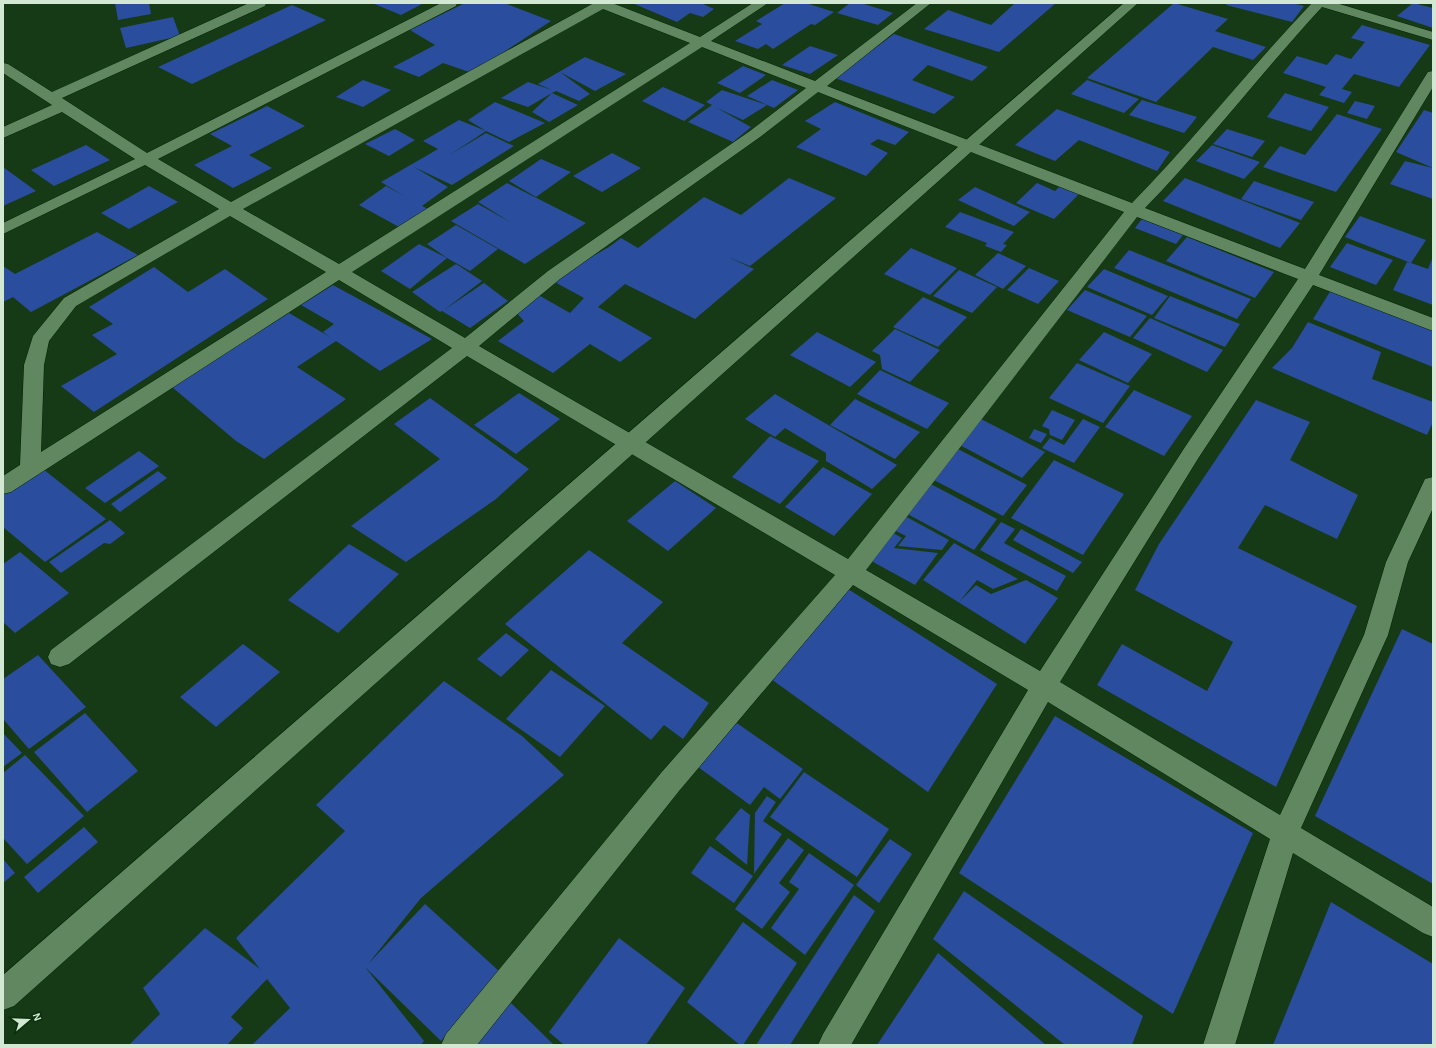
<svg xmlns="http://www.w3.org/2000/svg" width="1436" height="1048" font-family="'Alegreya Sans',sans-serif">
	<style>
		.building { fill: #2a4d9d }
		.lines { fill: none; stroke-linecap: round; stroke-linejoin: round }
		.minor-casing { stroke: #002100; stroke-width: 1 }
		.tertiary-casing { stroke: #002100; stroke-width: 1 }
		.minor { fill: #60875f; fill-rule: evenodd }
		.tertiary { fill: #60875f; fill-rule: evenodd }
	</style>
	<rect width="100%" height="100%" fill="#163a16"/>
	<g class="building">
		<path d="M115,3H149L151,14L118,20Z"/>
		<path d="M372,3H419L422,4L401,15Z"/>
		<path d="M465,3H504L551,21L472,73L443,63L419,77L393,67L435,45L410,30Z"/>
		<path d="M632,3H701L714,9L703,17L690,13L677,22Z"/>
		<path d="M785,3H806L834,12L815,25L811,24L773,49L766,44L758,49L735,41L762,24L756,21Z"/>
		<path d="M850,3H861L893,13L878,25L837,13Z"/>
		<path d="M1015,3H1056L999,52L924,29L948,10L991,25Z"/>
		<path d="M1174,3L1228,19L1215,31L1266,47L1253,60L1213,47L1156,102L1087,78Z"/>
		<path d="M1228,3H1292L1304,6L1292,22L1226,5Z"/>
		<path d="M1413,3L1433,8V28L1397,16Z"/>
		<path d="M292,5L326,20L192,84L158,67Z"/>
		<path d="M173,17L180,36L126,48L120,28Z"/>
		<path d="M1362,25L1430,45L1399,87L1354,74L1342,89L1352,92L1344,103L1319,95L1326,87L1283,73L1297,56L1327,65L1336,54L1351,59L1365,42L1351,38Z"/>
		<path d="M894,34L988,67L972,81L928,65L912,80L955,97L934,114L835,78Z"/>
		<path d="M810,46L838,55L810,74L782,65Z"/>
		<path d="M585,57L626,74L595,91L560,72L590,94L579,101L556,91L552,93L578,105L549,122L532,112L552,93L528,107L501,98L528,82L552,90L538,84Z"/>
		<path d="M743,66L766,75L740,93L717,83Z"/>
		<path d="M363,80L391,90L363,107L336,97Z"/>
		<path d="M772,80L798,90L774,108L747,96Z"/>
		<path d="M1087,80L1139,99L1124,113L1071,94Z"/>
		<path d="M663,87L705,105L684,121L642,101Z"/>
		<path d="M722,90L767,105L743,120L717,108L751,127L733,142L688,122L712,105L706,102Z"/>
		<path d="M1285,93L1329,107L1311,131L1267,117Z"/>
		<path d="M1142,100L1197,117L1184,133L1129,115Z"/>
		<path d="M1355,101L1375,106L1367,119L1347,113Z"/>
		<path d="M495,102L545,123L509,142L486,131L451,154L486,133L514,146L452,185L414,167L448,187L422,206L428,209L399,227L359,205L386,186L404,196L381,182L438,149L423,141L459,120L486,131L468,120Z"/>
		<path d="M835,102L909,132L895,145L878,139L870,144L888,153L866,176L796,147L821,129L805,121Z"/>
		<path d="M267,106L305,126L249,155L272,168L233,188L194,165L232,146L210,134Z"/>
		<path d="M1057,109L1170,152L1157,171L1079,140L1055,161L1015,145Z"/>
		<path d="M1424,110L1433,113V168L1396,152Z"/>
		<path d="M1337,114L1382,129L1336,192L1263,167L1280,146L1305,155Z"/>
		<path d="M395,129L415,140L389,156L365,144Z"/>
		<path d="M1227,129L1265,141L1252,157L1213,144Z"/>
		<path d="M86,145L110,160L54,186L31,170Z"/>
		<path d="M1212,145L1260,162L1244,179L1196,161Z"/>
		<path d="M612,153L641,168L602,192L573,176Z"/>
		<path d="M541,159L571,172L536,197L509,181Z"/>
		<path d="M1405,161L1433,168V199L1390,184Z"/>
		<path d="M3,167L36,191L3,206Z"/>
		<path d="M789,178L836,198L750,266L728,257L754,269L695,319L625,284L598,307L652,338L620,362L590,344L553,373L498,341L524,321L514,310L535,293L570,313L584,298L551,280L609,247L621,238L638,248L704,197L741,215Z"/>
		<path d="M1185,178L1300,223L1280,248L1163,201Z"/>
		<path d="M1254,181L1314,202L1301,220L1241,199Z"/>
		<path d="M507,183L586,223L525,264L451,221L478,204L510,222L478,202Z"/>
		<path d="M1037,183L1055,191L1059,187L1079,194L1054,219L1016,203Z"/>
		<path d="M149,186L178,202L129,229L101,213Z"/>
		<path d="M975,187L1030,212L1014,226L958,200Z"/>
		<path d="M960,212L1014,232L1003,244L1007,245L1001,252L985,246L987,243L945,227Z"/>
		<path d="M1360,216L1426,240L1411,263L1428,269L1433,257V305L1393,290L1407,262L1411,263L1345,237Z"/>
		<path d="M1142,219L1183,235L1176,244L1135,228Z"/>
		<path d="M456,225L498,249L470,271L447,258L427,244Z"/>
		<path d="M97,232L138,255L31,312L13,297L3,302V266L15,274Z"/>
		<path d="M1187,237L1274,272L1255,298L1166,261Z"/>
		<path d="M1347,243L1393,260L1376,285L1330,267Z"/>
		<path d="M419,244L447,258L410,289L381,271Z"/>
		<path d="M911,248L957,268L930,295L884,274Z"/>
		<path d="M1129,250L1251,299L1237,319L1114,268Z"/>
		<path d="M998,253L1026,266L1003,289L975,275Z"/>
		<path d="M456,264L482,281L444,310L484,283L508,301L470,328L442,311L440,312L412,292Z"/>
		<path d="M154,267L188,292L225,269L268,299L94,412L61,386L117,354L92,335L113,324L89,307Z"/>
		<path d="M1029,268L1059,281L1038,304L1007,290Z"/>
		<path d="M1104,269L1168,296L1152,315L1087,287Z"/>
		<path d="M959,270L997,287L972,313L933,296Z"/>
		<path d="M333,285L432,339L380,371L336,341L297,367L346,399L264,459L236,441L172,387L289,313L330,337L323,332L334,324L301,305Z"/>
		<path d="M1085,290L1147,316L1130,337L1067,310Z"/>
		<path d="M1331,290L1433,329V367L1313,319Z"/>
		<path d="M1170,296L1240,324L1225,347L1154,318Z"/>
		<path d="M923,297L967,317L938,347L893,327Z"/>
		<path d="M1150,318L1223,350L1207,372L1133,338Z"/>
		<path d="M1308,322L1381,352L1372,379L1433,402V422L1427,435L1272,368L1292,348Z"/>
		<path d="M895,329L940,350L910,382L882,369L880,355L872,351Z"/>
		<path d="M817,332L876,362L850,387L790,355Z"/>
		<path d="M1104,332L1152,354L1128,383L1079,360Z"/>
		<path d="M1077,363L1130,386L1103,423L1049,398Z"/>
		<path d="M880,370L949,403L927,429L857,394Z"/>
		<path d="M1134,390L1192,416L1164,456L1105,427Z"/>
		<path d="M519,393L560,419L516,454L474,425Z"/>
		<path d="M775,394L897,465L872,489L826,461V453L785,428L775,437L745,419Z"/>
		<path d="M430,398L529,469L496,499L406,562L351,526L440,459L394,424Z"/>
		<path d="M855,399L920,432L895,459L830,425Z"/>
		<path d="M1256,400L1310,422L1290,460L1358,495L1337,539L1265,505L1238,548L1357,606L1276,787L1097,685L1122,644L1207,691L1233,642L1135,590L1159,544Z"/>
		<path d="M1052,410L1075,420L1062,440L1050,435L1049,429L1042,426Z"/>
		<path d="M979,418L1045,452L1022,478L956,443Z"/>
		<path d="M1083,419L1100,427L1074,463L1042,448L1050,438L1064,445Z"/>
		<path d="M1034,429L1047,434L1041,443L1029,438Z"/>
		<path d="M770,436L819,461L780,504L732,477Z"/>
		<path d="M956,448L1027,485L1003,516L930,478Z"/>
		<path d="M139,451L159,466L105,503L85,488Z"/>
		<path d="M1054,460L1124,494L1083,555L1011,518Z"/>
		<path d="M823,467L872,494L834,536L785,507Z"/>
		<path d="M43,469L106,519L45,562L3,527V495Z"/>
		<path d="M158,471L167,478L120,512L111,504Z"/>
		<path d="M675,481L716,508L668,551L627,521Z"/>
		<path d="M927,482L997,519L974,550L902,511Z"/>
		<path d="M903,515L949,540L942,550L898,546L906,536L892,529Z"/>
		<path d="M110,520L125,533L110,544L104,543L61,573L49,562Z"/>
		<path d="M1001,522L1015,529L1004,543L1066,576L1057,591L980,550Z"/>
		<path d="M1021,529L1082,562L1073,573L1013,540Z"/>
		<path d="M888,530L902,538L894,548L938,553L915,585L866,558Z"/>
		<path d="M954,543L1018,579L993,589L977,580L959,602L976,585L991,594L1026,580L1058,598L1025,644L923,580Z"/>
		<path d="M349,544L399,574L338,633L288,600Z"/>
		<path d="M589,550L663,602L622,643L709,703L683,739L664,725L651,740L505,624Z"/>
		<path d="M20,552L69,593L15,633L3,622V564Z"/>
		<path d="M848,589L997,684L928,792L771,679Z"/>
		<path d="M1402,629L1433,644V884L1315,816Z"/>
		<path d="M506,633L529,650L501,677L477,659Z"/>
		<path d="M243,644L280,672L216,727L180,697Z"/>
		<path d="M38,655L86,707L29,749L3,719V679Z"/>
		<path d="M551,670L605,706L560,757L506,719Z"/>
		<path d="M444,681L522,736L564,775L421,898L368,964L425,904L499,971L441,1041L365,967L424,1041L421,1045H252L290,1008L267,979L231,1017L243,1028L227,1045H129L160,1014L143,988L205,928L260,969L236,938L345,831L316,805Z"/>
		<path d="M85,713L138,771L87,812L34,752Z"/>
		<path d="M1055,716L1253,833L1173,1014L959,873Z"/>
		<path d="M731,719L803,769L780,799L764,787L750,805L694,764Z"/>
		<path d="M3,733L22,753L3,767Z"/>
		<path d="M25,755L84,816L27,864L3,838V773Z"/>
		<path d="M804,772L889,829L857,877L770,817Z"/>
		<path d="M767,796L776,802L763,821L782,834L754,874L755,813Z"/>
		<path d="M741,808L750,815L747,865L715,839Z"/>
		<path d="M84,827L98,842L38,893L24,877Z"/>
		<path d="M788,838L804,850L779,883L790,892L762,929L735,909Z"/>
		<path d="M890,839L912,854L879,903L856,885Z"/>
		<path d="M710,846L753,876L734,903L691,873Z"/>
		<path d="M809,853L854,885L805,955L771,928L799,889L789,882Z"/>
		<path d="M3,859L15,873L3,883Z"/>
		<path d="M964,891L1143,1016L1132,1045H1065L933,939Z"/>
		<path d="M854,895L875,911L790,1045H756Z"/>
		<path d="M1331,902L1433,964V1045H1273Z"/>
		<path d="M743,922L797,963L743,1045H740L687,1002Z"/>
		<path d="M619,938L685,988L646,1045H564L549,1032Z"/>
		<path d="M938,953L1046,1045H877Z"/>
		<path d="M509,1001L554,1045H470Z"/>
	</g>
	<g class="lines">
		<g class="minor-casing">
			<path id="minor" d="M249,3H266L265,6L62,98L147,153L441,3H457L456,6L158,159L231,202L594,3H612L700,37L753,3H768L711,41L815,81L917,3H931L827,86L1132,203C1195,139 1250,68 1312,3H1336L1433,32V40L1322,7C1261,73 1207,144 1145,208L1305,269L1426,75L1428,72L1433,71V87L1319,275L1433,318V331L1313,285L1199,457L1060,682L1280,815L1364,635L1386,562L1425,479L1433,477V508L1408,562L1388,635L1301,828L1433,907V937L1423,933L1293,853L1235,1045H1203L1270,839L1048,702L851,1045H818L823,1034L1028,690L853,585L679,791L477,1045H441L446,1034L661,773L835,575L467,356L69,664L60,667L51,664L48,657L51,650L452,348L339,280L11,492L3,494V476L20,465L24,365L33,336L64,298L219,209L145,165L3,234V223L135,159L62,112L3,138V127L52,105L3,73V63L8,64L52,92ZM603,9L690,43L339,264L243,209ZM702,47L806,88L750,131L548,271L465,338L352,272ZM818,92L1124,212L848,559L479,346L560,279L760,137ZM230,216L326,272L41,452L44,365L49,341L76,306ZM1137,217L1298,279L1185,447L1040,671L866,570Z"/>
		</g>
		<g class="tertiary-casing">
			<path id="tertiary" d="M1124,3H1138L14,1006L3,1010V975Z"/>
		</g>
		<use href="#minor" class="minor"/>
		<use href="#tertiary" class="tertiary"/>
	</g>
	<rect width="1436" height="1048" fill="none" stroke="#d3e8d2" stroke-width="8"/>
	<g transform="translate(28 1020) rotate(71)" stroke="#0a300c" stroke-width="3" paint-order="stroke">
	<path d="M0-3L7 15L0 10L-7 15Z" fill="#d3e8d2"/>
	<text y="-6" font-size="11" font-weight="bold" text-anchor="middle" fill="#d3e8d2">N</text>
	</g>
</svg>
